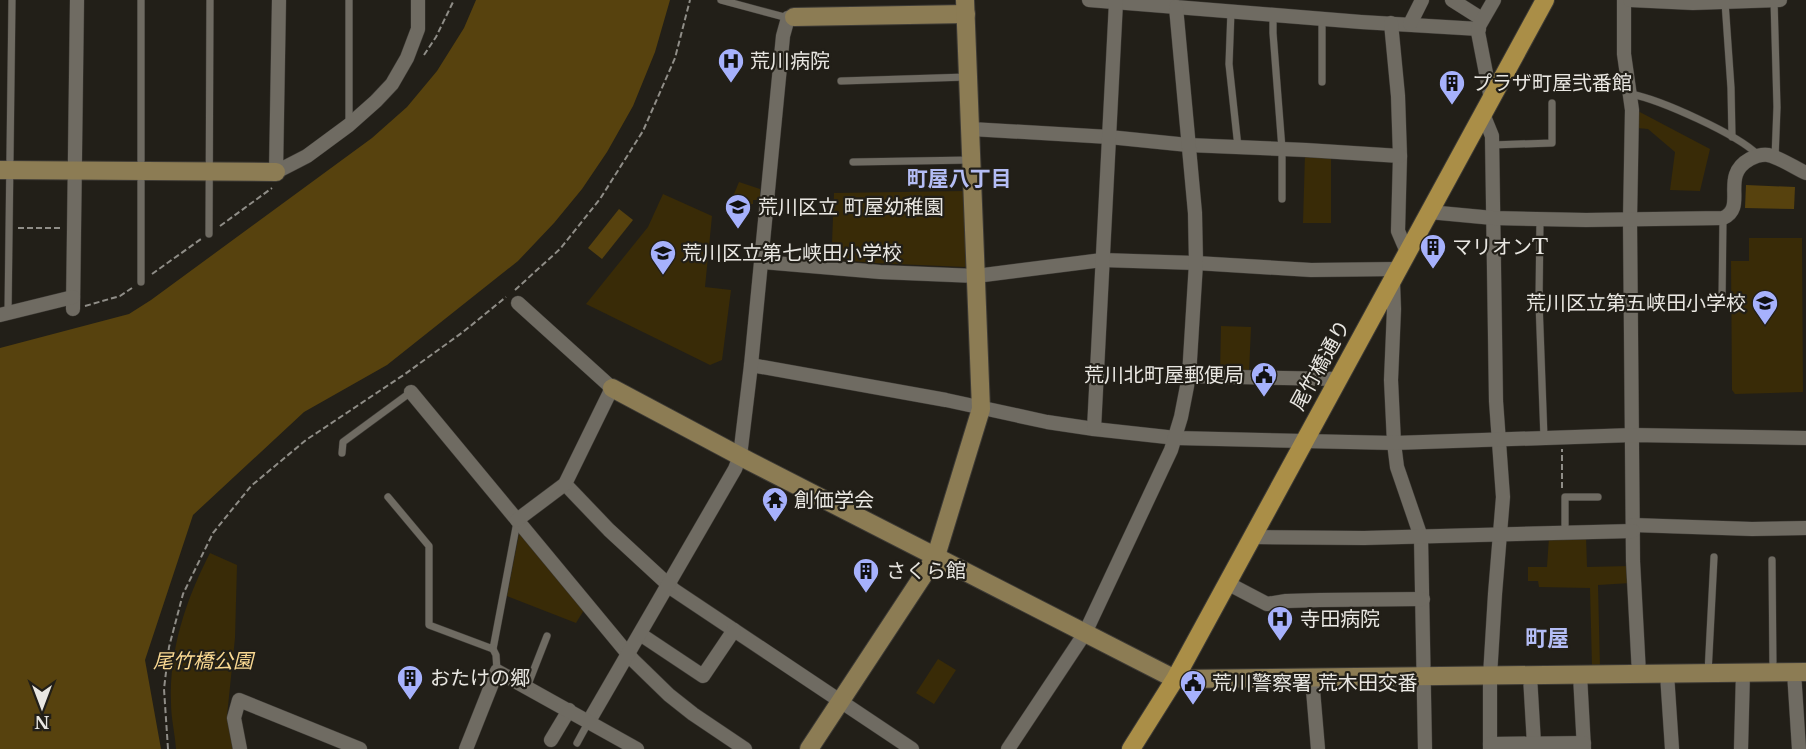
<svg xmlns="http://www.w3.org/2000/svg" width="1806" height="749" font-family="'Libre Baskerville','Noto Sans JP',serif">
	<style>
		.green { fill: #392b07 }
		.water { fill: #57420e }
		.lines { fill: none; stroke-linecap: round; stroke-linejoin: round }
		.lane-casing { stroke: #3d3a35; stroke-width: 8 }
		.street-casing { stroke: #3d3a35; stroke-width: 15 }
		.secondary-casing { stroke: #3d3a35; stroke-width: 20 }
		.primary-casing { stroke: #3d3a35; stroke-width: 20 }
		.path { stroke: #8f8d87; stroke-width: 2; stroke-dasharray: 6 3; stroke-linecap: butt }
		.lane { stroke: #6f6b62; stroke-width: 7 }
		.street { stroke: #6f6b62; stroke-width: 14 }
		.secondary { stroke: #8c7c54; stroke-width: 18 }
		.primary { stroke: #aa8e47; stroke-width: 18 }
		.labels { text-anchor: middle; stroke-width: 4.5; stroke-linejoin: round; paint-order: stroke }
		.poi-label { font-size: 20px; fill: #e9e7e2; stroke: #221f18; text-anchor: start }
		.street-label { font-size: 20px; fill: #e9e7e2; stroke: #221f18 }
		.park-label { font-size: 20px; font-style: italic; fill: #fad992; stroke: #221f18 }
		.neighbourhood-label { font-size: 21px; font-weight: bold; fill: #b4bdf5; stroke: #221f18 }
		.quarter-label { font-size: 22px; font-weight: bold; fill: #b4bdf5; stroke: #221f18 }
	</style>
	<rect width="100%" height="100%" fill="#221f18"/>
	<g class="green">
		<path d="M1636,110L1710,149L1700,191L1670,190L1675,152L1648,129L1637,128Z"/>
		<path d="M1305,154L1331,155V223H1303Z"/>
		<path d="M739,182L760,189V200H753V204H748L746,218L727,211Z"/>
		<path d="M964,191L967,264L965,267L874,263L830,259V246L832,243L834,193Z"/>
		<path d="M663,194L712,216L705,287L731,290L722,360L710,365L586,304L648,227Z"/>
		<path d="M1749,238H1802L1803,392L1735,394L1732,390L1731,261H1749Z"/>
		<path d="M1221,326L1251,327L1249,373H1220Z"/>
		<path d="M520,529L584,610L576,623L507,596Z"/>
		<path d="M1586,536L1587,567L1630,566L1631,583L1598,585L1600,667H1592L1590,588L1539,587L1538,581H1528V567H1547L1549,537Z"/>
		<path d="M210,553L237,565L235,638L227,716L237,749H176C175,734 171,718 171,703C169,650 186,599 210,553Z"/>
		<path d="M938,659L956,670L934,704L916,693Z"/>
	</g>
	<g class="water">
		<path d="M476,0H670L655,52L633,106L607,152L582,189L554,223L518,261L387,365L304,412L193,515L145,660L161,749H0V348L129,314L151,300L372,138L407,107L437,71L464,28Z"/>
		<path d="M1746,185L1795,187L1794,209L1745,208Z"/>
		<path d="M619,209L633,220L602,259L588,248Z"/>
	</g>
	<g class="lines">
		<g class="lane-casing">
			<g id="lane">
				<path d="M721,0L788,18"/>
				<path d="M1774,0L1777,107L1775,158"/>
				<path d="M1725,2L1731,88L1732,137"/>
				<path d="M1231,11L1229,64L1238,147"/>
				<path d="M1273,15V33L1282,149V199"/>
				<path d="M1322,19V82"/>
				<path d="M841,81L967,77"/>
				<path d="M1631,94C1661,100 1737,134 1758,155"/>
				<path d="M349,123V0"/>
				<path d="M1492,145L1552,143V103"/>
				<path d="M853,162L971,160"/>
				<path d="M1540,219L1539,302L1544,438"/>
				<path d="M209,234L210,0"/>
				<path d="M141,282V0"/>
				<path d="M1722,301L1723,218"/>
				<path d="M8,313L12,0"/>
				<path d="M342,453L343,442L411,392"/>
				<path d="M388,497L429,546V625L493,649L517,522"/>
				<path d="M1565,533V497H1598"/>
				<path d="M1772,560L1773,672"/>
				<path d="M493,649L496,655L497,671"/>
				<path d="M1708,673L1714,557"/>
				<path d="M527,687L547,636"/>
				<path d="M577,743L589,721"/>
			</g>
		</g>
		<g class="street-casing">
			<g id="street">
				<path d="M279,0L276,172L307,156L349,125L376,101L392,84L407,58L418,29V0"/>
				<path d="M1089,0L1361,22L1479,29"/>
				<path d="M1452,0L1482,19"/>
				<path d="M1624,0V54L1632,110L1630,220L1633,561L1639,674"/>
				<path d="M1630,0L1693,3L1780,0"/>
				<path d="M1391,23L1398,96L1400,156L1398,231L1407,252"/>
				<path d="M1410,24L1422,0"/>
				<path d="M1491,99L1478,32L1479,26L1494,0"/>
				<path d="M1483,114L1492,136L1496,401L1503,497L1495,594L1490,676V749"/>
				<path d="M971,129L1109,137L1188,145L1306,150L1400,156"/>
				<path d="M1429,212L1493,218L1586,220L1723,218C1748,207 1719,176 1750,159C1756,156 1761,154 1768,155C1779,157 1795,168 1806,173"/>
				<path d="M762,262L880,272L976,276L1102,260L1196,263L1311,270L1398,269"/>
				<path d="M1393,282L1394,309L1391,380L1394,443L1397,467L1421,537L1425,749"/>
				<path d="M73,309L77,0"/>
				<path d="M0,315L73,297"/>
				<path d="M751,365L946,400L1047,422L1094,429L1176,438L1394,443L1633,435L1806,438"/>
				<path d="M1189,376L1338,379"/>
				<path d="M411,392L633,660L669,695L693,714L745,749"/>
				<path d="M1094,429L1116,2"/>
				<path d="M565,484L609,530L674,590L912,749"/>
				<path d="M517,520L565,484L612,388L518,303"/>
				<path d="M1633,525L1752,529L1806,528"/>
				<path d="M1253,537L1364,538L1633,531"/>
				<path d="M1227,583L1267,604L1286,601L1320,600L1423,599"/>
				<path d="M640,634L703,676L734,630"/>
				<path d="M1794,672L1799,749"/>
				<path d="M1667,674L1672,749"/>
				<path d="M1580,675L1584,749"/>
				<path d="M1530,676L1534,744"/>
				<path d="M1312,678L1318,749"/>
				<path d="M589,721L735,469L740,456L751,365L783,36L788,18L794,17"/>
				<path d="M551,740L569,710"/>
				<path d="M1490,744L1584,743"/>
				<path d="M240,749L234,718L239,700L360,749"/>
				<path d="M466,749L497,671L637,749"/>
				<path d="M1008,749L1085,633L1171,450L1181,417L1189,376L1196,263L1195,213L1176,7"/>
				<path d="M1741,749L1743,672"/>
			</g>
		</g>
		<g class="secondary-casing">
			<g id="secondary">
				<path d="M794,17L966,14"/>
				<path d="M0,170L276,172"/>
				<path d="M612,388L749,461L1175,679L1806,672"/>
				<path d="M809,749L936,556L981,409L965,0"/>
			</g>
		</g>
		<g class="primary-casing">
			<path id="primary" d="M1131,749L1175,679L1545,0"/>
		</g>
		<g class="path">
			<path d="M424,55L436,37L454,0"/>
			<path d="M220,226L272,188"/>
			<path d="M18,228H60"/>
			<path d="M152,274L201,239"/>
			<path d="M515,290L560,249L600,199L643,131L675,58L690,0"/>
			<path d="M85,306L120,296L132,288"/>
			<path d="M1562,488V449"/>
			<path d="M168,749L164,689L169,647L183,594L213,533L251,486L306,440L405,374L463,332L506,297"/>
		</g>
		<use href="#lane" class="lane"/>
		<use href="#street" class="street"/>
		<use href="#secondary" class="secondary"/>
		<use href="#primary" class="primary"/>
	</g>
	<defs>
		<g id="hospital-pin" transform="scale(1.35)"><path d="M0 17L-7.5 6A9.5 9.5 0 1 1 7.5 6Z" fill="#a6b1fc" stroke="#221f18"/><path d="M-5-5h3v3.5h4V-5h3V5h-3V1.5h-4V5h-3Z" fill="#111"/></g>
		<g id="building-pin" transform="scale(1.35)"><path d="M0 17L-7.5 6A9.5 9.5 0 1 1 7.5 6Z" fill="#a6b1fc" stroke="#221f18"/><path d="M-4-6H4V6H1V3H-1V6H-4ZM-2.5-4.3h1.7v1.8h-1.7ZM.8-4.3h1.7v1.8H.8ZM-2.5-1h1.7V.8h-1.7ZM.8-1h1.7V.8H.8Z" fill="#111"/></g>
		<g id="school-pin" transform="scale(1.35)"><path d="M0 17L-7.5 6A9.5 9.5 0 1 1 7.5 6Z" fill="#a6b1fc" stroke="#221f18"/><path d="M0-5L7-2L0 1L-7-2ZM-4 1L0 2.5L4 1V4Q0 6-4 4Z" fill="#111"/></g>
		<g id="civic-pin" transform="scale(1.35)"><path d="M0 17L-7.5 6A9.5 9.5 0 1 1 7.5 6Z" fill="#a6b1fc" stroke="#221f18"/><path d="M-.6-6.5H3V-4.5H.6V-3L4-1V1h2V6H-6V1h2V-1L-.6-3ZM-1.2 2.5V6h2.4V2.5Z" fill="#111"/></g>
		<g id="temple-pin" transform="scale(1.35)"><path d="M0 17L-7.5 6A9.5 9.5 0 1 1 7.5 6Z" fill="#a6b1fc" stroke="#221f18"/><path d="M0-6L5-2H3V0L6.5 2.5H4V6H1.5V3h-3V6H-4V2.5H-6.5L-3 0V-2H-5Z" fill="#111"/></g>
	</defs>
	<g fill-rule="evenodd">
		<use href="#hospital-pin" x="731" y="61"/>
		<use href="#building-pin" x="1452" y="83"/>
		<use href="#school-pin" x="738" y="207"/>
		<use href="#building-pin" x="1433" y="247"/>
		<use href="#school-pin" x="663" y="253"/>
		<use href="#school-pin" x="1765" y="303"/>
		<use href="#civic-pin" x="1264" y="375"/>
		<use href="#temple-pin" x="775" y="500"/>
		<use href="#building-pin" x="866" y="571"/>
		<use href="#hospital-pin" x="1280" y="619"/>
		<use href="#building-pin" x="410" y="678"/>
		<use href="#civic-pin" x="1193" y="683"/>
	</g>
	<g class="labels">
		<g class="poi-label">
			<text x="750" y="68">荒川病院</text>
			<text x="1472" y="90">プラザ町屋弐番館</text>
			<text x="758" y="214">荒川区立 町屋幼稚園</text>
			<text x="1452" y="254">マリオンT</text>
			<text x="682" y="260">荒川区立第七峡田小学校</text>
			<text x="1746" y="310" text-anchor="end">荒川区立第五峡田小学校</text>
			<text x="1244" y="382" text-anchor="end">荒川北町屋郵便局</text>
			<text x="794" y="507">創価学会</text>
			<text x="886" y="578">さくら館</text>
			<text x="1300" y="626">寺田病院</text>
			<text x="430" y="685">おたけの郷</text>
			<text x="1212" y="690">荒川警察署 荒木田交番</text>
		</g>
		<g class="street-label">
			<text transform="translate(1320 365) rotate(-61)" y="7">尾竹橋通り</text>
		</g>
		<g class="park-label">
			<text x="203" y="668">尾竹橋公園</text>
		</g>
		<g class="neighbourhood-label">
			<text x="959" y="186">町屋八丁目</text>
		</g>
		<g class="quarter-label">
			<text x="1547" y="646">町屋</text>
		</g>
	</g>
	<g transform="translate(42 707) rotate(180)" stroke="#221f18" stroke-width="4.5" paint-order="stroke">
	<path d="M0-4.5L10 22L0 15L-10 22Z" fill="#e9e7e2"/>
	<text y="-9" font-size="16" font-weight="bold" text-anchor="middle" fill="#e9e7e2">N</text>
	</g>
</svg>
